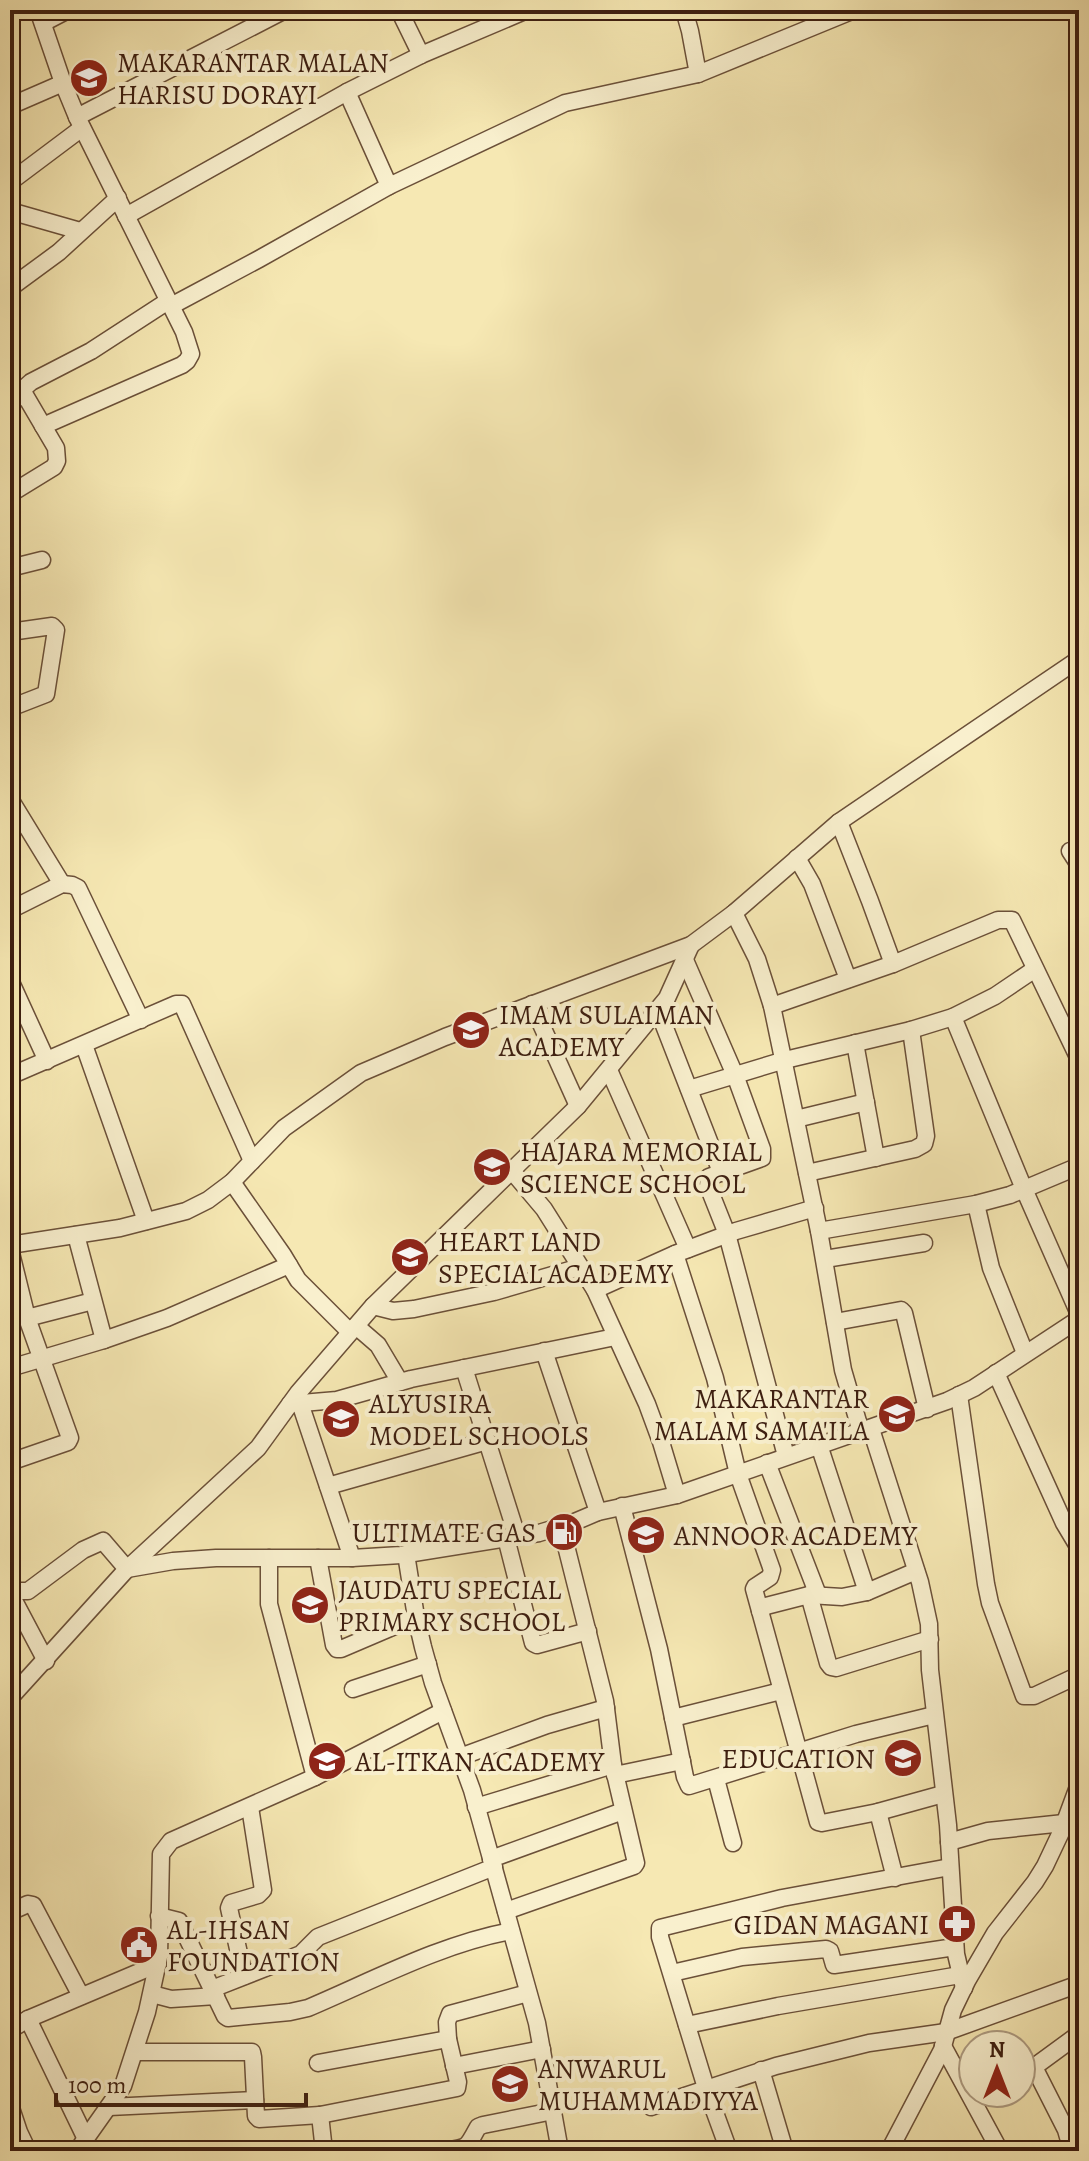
<svg xmlns="http://www.w3.org/2000/svg" width="1089" height="2161" font-family="Alegreya,serif">
	<style>
		.lines { fill: none; stroke-linecap: round; stroke-linejoin: round }
		.street-casing { stroke: #6b5039; stroke-width: 19 }
		.street { stroke: #f9f0ce; stroke-width: 16 }
		.labels { text-anchor: middle; stroke-width: 8; stroke-linejoin: round; paint-order: stroke }
		.poi-label { font-size: 28px; fill: #3d1e10; stroke: #f9f0ce; text-anchor: start }
	</style>
	<rect width="100%" height="100%" fill="#f6e8b3"/>
	<filter id="stains"><feTurbulence type="fractalNoise" baseFrequency=".0025" numOctaves="4"/><feColorMatrix values="0 0 0 0 .2 0 0 0 0 .09 0 0 0 0 .02 0 0 0 .5 -.17"/></filter>
	<radialGradient id="worn" r=".72"><stop offset=".6" stop-color="#630" stop-opacity="0"/><stop offset="1" stop-color="#630" stop-opacity=".3"/></radialGradient>
	<g class="lines">
		<g class="street-casing">
			<g id="street">
				<path d="M38,10L63,83L77,117L184,332L191,354L187,361L182,365L43,426"/>
				<path d="M399,10L421,55"/>
				<path d="M684,10L690,31L698,74"/>
				<path d="M43,23L68,10"/>
				<path d="M347,92L389,186"/>
				<path d="M10,106L63,83"/>
				<path d="M77,117L285,10"/>
				<path d="M10,182L82,128"/>
				<path d="M10,211L80,231"/>
				<path d="M126,216L347,92L421,55L527,10"/>
				<path d="M10,288L59,252L118,198"/>
				<path d="M171,306L259,259L389,186L565,103L698,74L854,10"/>
				<path d="M10,404L19,397L22,390L31,382L91,351L168,301"/>
				<path d="M10,494L54,467L57,461L56,448L22,390"/>
				<path d="M10,568L42,560"/>
				<path d="M10,632L52,626L56,630L46,694L10,708"/>
				<path d="M10,799L62,884"/>
				<path d="M839,822L870,901L893,964"/>
				<path d="M1070,851L1079,865"/>
				<path d="M797,858L812,884L848,979"/>
				<path d="M10,910L62,884L72,885L78,888L141,1020"/>
				<path d="M734,913L757,959L772,1006L819,1231L843,1370L861,1432"/>
				<path d="M685,960L735,1075L762,1149V1158L709,1177L708,1186L727,1234L786,1456"/>
				<path d="M10,980L47,1061"/>
				<path d="M532,1004L578,1106"/>
				<path d="M772,1006L893,964L998,920H1012L1079,1059"/>
				<path d="M658,1010L721,1172"/>
				<path d="M953,1017L1024,1189L1079,1314"/>
				<path d="M855,1043L876,1158"/>
				<path d="M84,1045L146,1221"/>
				<path d="M609,1070L688,1249"/>
				<path d="M10,1076L176,1004H182L252,1161"/>
				<path d="M689,1089L785,1060L911,1030L953,1017L995,996L1035,969"/>
				<path d="M796,1119L866,1102"/>
				<path d="M512,1171L544,1209L595,1290L647,1404L661,1442L677,1495"/>
				<path d="M807,1173L915,1149L924,1144L926,1136L911,1030"/>
				<path d="M232,1182L283,1255L298,1280L350,1332"/>
				<path d="M976,1204L991,1268L1025,1353"/>
				<path d="M819,1231L976,1204L1010,1195L1079,1166"/>
				<path d="M76,1235L104,1340"/>
				<path d="M10,1245L120,1228L186,1211L208,1200L232,1182L284,1128L361,1073L445,1037L691,945L734,913L839,822L1079,659"/>
				<path d="M10,1249L27,1318L70,1438L68,1442L10,1462"/>
				<path d="M675,1254L715,1378L738,1474L772,1570L770,1577L755,1587L754,1589L818,1822L822,1823L878,1812L943,1794"/>
				<path d="M825,1259L924,1243"/>
				<path d="M595,1290L675,1254L736,1231L815,1208"/>
				<path d="M373,1306L393,1311L414,1309L494,1292L580,1267"/>
				<path d="M27,1318L93,1301"/>
				<path d="M835,1322L901,1310L904,1313L927,1409"/>
				<path d="M356,1326L378,1345L400,1382"/>
				<path d="M544,1351L598,1512"/>
				<path d="M10,1368L104,1340L167,1318L289,1265"/>
				<path d="M464,1368L517,1536"/>
				<path d="M996,1373L1064,1523L1079,1548"/>
				<path d="M959,1395L986,1584L990,1603L1024,1696H1034L1079,1675"/>
				<path d="M300,1403L352,1558"/>
				<path d="M290,1404L337,1400L411,1379L615,1337"/>
				<path d="M871,1429L920,1582L929,1624L930,1670L948,1825L956,1954L964,1988"/>
				<path d="M819,1445L867,1592"/>
				<path d="M767,1463L818,1595"/>
				<path d="M328,1486L487,1441"/>
				<path d="M622,1506L659,1649L685,1777L689,1786L856,1734L934,1715"/>
				<path d="M506,1538L533,1643L537,1645L588,1631"/>
				<path d="M406,1554L416,1617L423,1647L433,1683L472,1790L537,2023L560,2151"/>
				<path d="M269,1558V1604L315,1777"/>
				<path d="M318,1558L334,1645L337,1649H341L416,1617"/>
				<path d="M10,1591H28L83,1550L103,1541L127,1569L173,1561L216,1558H352L401,1555L539,1533L572,1523L598,1512L677,1495L947,1401L974,1388L1079,1319"/>
				<path d="M10,1593L46,1661"/>
				<path d="M809,1595L828,1663L831,1667L836,1668L930,1639"/>
				<path d="M760,1611L766,1606L809,1595L842,1597L867,1592L916,1571"/>
				<path d="M353,1689L428,1664"/>
				<path d="M10,1698L127,1569L258,1448L298,1393L373,1306L578,1106L667,998L691,945"/>
				<path d="M673,1718L781,1691"/>
				<path d="M460,1757L547,1725L606,1708"/>
				<path d="M615,1775L682,1761"/>
				<path d="M716,1779L733,1843"/>
				<path d="M476,1807L613,1765"/>
				<path d="M878,1812L895,1878"/>
				<path d="M949,1842L988,1831L1064,1823"/>
				<path d="M491,1859L623,1811"/>
				<path d="M506,1911L634,1866L636,1863L613,1765L605,1701L561,1526"/>
				<path d="M10,1912L28,1904L33,1905L81,1996"/>
				<path d="M159,1916L179,1921L225,2016L228,2018L290,2012L308,2008C374,1980 441,1944 511,1931"/>
				<path d="M672,1973L742,1957L826,1949L830,1951L834,1965L955,1947"/>
				<path d="M244,1976L229,1908L231,1903L258,1895L263,1890L250,1807"/>
				<path d="M212,1989L301,1954L318,1937L494,1867"/>
				<path d="M152,1994L171,1999L216,1996"/>
				<path d="M28,2019L86,2139"/>
				<path d="M687,2025L778,2006L960,1975"/>
				<path d="M10,2030L28,2019L158,1964"/>
				<path d="M943,2046L1000,2151"/>
				<path d="M135,2052H252L253,2057L256,2116L259,2119L320,2115L457,2088L458,2082L448,2039"/>
				<path d="M318,2063L448,2039L447,2022L450,2014L528,1993"/>
				<path d="M454,2066L542,2049"/>
				<path d="M1034,2067L1066,2130L1072,2151"/>
				<path d="M761,2070L785,2151"/>
				<path d="M1021,2074L1034,2067L1079,2034"/>
				<path d="M10,2105L19,2132L28,2151"/>
				<path d="M109,2107L255,2100"/>
				<path d="M651,2107L776,2066L869,2043L946,2032L1079,1984"/>
				<path d="M320,2115L324,2151"/>
				<path d="M77,2151L123,2086L147,2012L159,1957L161,1854L171,1841L315,1777L443,1711"/>
				<path d="M443,2151C469,2147 466,2149 478,2127L483,2125L553,2111"/>
				<path d="M729,2151L706,2088L660,1937V1928L782,1898L950,1867"/>
				<path d="M889,2151L942,2050L953,2010L967,1981L995,1933L1035,1882L1045,1866L1062,1830L1079,1784"/>
			</g>
		</g>
		<use href="#street" class="street"/>
	</g>
	<defs>
		<g id="school-disc" transform="scale(2)"><circle r="9.5" fill="#8f2418" stroke="#f9f0ce"/><path d="M0-5L7-2L0 1L-7-2ZM-4 1L0 2.5L4 1V4Q0 6-4 4Z" fill="#fff"/></g>
		<g id="fuel-disc" transform="scale(2)"><circle r="9.5" fill="#8f2418" stroke="#f9f0ce"/><path d="M-5.5-6h7V0h2V4h1.3V-2.5L3-4.5l.8-.8L6-3V5H2.5V1h-1V6h-7ZM-4.2-4.7v3.2H.2V-4.7Z" fill="#fff"/></g>
		<g id="pharmacy-disc" transform="scale(2)"><circle r="9.5" fill="#8f2418" stroke="#f9f0ce"/><path d="M-2-6h4v4h4v4h-4v4h-4v-4h-4v-4h4Z" fill="#fff"/></g>
		<g id="civic-disc" transform="scale(2)"><circle r="9.5" fill="#8f2418" stroke="#f9f0ce"/><path d="M-.6-6.5H3V-4.5H.6V-3L4-1V1h2V6H-6V1h2V-1L-.6-3ZM-1.2 2.5V6h2.4V2.5Z" fill="#fff"/></g>
	</defs>
	<g fill-rule="evenodd">
		<use href="#school-disc" x="89" y="78"/>
		<use href="#school-disc" x="471" y="1030"/>
		<use href="#school-disc" x="492" y="1167"/>
		<use href="#school-disc" x="410" y="1257"/>
		<use href="#school-disc" x="897" y="1414"/>
		<use href="#school-disc" x="341" y="1419"/>
		<use href="#fuel-disc" x="564" y="1532"/>
		<use href="#school-disc" x="646" y="1535"/>
		<use href="#school-disc" x="310" y="1605"/>
		<use href="#school-disc" x="903" y="1758"/>
		<use href="#school-disc" x="327" y="1761"/>
		<use href="#pharmacy-disc" x="957" y="1924"/>
		<use href="#civic-disc" x="139" y="1945"/>
		<use href="#school-disc" x="510" y="2084"/>
	</g>
	<g class="labels">
		<g class="poi-label">
			<text x="117" y="72">MAKARANTAR MALAN<tspan x="117" dy="32">HARISU DORAYI</tspan></text>
			<text x="499" y="1024">IMAM SULAIMAN<tspan x="499" dy="32">ACADEMY</tspan></text>
			<text x="520" y="1161">HAJARA MEMORIAL<tspan x="520" dy="32">SCIENCE SCHOOL</tspan></text>
			<text x="438" y="1251">HEART LAND<tspan x="438" dy="32">SPECIAL ACADEMY</tspan></text>
			<text x="869" y="1408" text-anchor="end">MAKARANTAR<tspan x="869" dy="32">MALAM SAMA'ILA</tspan></text>
			<text x="369" y="1413">ALYUSIRA<tspan x="369" dy="32">MODEL SCHOOLS</tspan></text>
			<text x="536" y="1542" text-anchor="end">ULTIMATE GAS</text>
			<text x="674" y="1545">ANNOOR ACADEMY</text>
			<text x="338" y="1599">JAUDATU SPECIAL<tspan x="338" dy="32">PRIMARY SCHOOL</tspan></text>
			<text x="875" y="1768" text-anchor="end">EDUCATION</text>
			<text x="355" y="1771">AL-ITKAN ACADEMY</text>
			<text x="929" y="1934" text-anchor="end">GIDAN MAGANI</text>
			<text x="167" y="1939">AL-IHSAN<tspan x="167" dy="32">FOUNDATION</tspan></text>
			<text x="538" y="2078">ANWARUL<tspan x="538" dy="32">MUHAMMADIYYA</tspan></text>
		</g>
	</g>
	<rect width="1089" height="2161" fill="none" stroke="#f6e8b3" stroke-width="40"/>
	<rect x="12" y="12" width="1065" height="2137" fill="none" stroke="#3d1e10" stroke-width="4"/>
	<rect x="20" y="20" width="1049" height="2121" fill="none" stroke="#3d1e10" stroke-width="2"/>
	<g transform="translate(997 2069)"><circle r="38" fill="#f9f0ce" stroke="#ae9c82" stroke-width="2"/>
	<path d="M0-6L14 30L0 20L-14 30Z" fill="#8f2418"/>
	<text y="-12" font-size="22" font-weight="bold" text-anchor="middle" fill="#3d1e10">N</text>
	</g>
	<path d="M56 2093v12h250v-12" fill="none" stroke="#3d1e10" stroke-width="4"/>
	<text x="68" y="2093" font-size="24" fill="#3d1e10" stroke="#f9f0ce" stroke-width="6" paint-order="stroke">100 m</text>
	<rect width="100%" height="100%" filter="url(#stains)"/>
	<rect width="100%" height="100%" fill="url(#worn)"/>
</svg>
